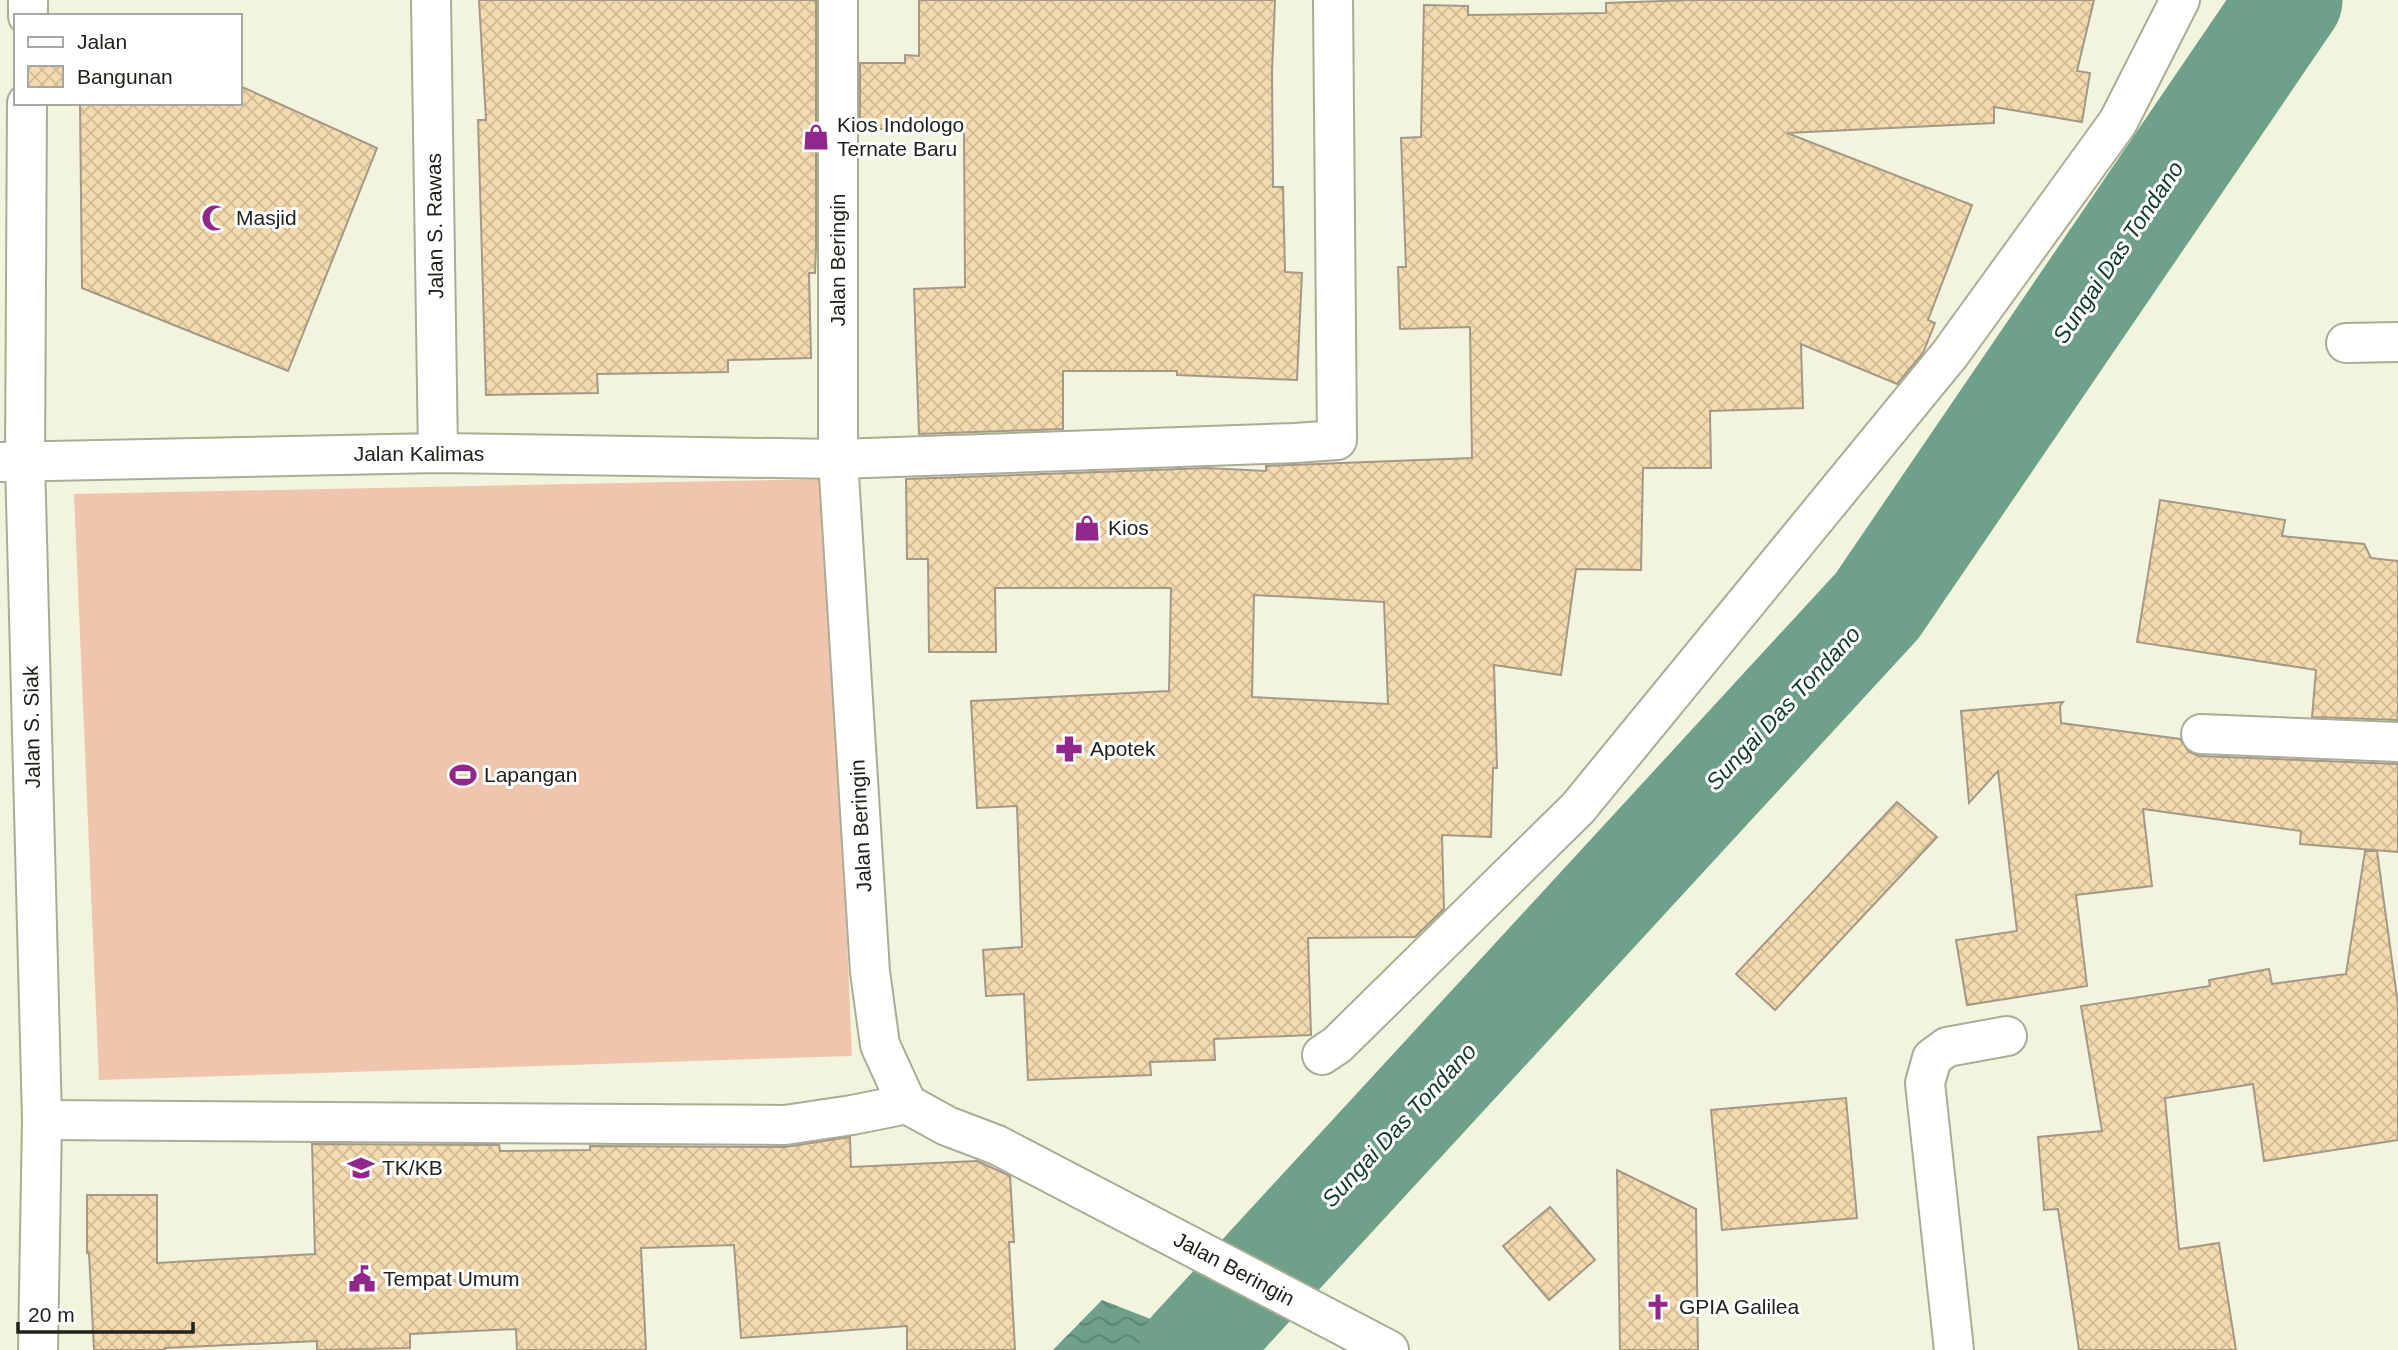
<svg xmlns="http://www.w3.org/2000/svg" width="2398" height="1350" font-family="Helvetica,sans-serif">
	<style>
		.garden { fill: #efc6ad }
		.water { fill: url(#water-waves) }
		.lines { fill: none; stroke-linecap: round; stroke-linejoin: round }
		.river { stroke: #6fa089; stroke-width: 105 }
		.building { fill: url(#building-cross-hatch); stroke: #a49986; stroke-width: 2; fill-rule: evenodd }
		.minor-casing { stroke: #abac97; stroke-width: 42 }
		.tertiary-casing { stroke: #abac97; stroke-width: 42 }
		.minor { stroke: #fff; stroke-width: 38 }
		.tertiary { stroke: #fff; stroke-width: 38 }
		.labels { text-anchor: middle; stroke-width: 6; stroke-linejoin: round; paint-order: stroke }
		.poi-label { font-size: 21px; fill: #22221a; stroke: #fff; text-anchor: start }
		.street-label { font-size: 21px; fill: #22221a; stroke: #fff }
		.water-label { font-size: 23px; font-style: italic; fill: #103b2a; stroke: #fff }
	</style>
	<defs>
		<pattern id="water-waves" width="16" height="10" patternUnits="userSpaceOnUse" patternTransform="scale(1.75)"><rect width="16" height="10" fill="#6fa089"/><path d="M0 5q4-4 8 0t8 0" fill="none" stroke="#5b826f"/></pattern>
		<pattern id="building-cross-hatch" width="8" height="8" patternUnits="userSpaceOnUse" patternTransform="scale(1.75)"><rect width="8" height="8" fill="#f3daaf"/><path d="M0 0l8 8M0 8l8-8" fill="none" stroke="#d0bb96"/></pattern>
	</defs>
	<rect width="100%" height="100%" fill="#f3f4dd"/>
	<path class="garden" d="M827,479L852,1056L99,1080L74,494Z"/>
	<path class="water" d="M1102,1300L1202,1339L1224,1350H1053Z"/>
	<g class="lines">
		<path class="river" d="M1192,1350L1877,606L2290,0"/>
	</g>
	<g class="building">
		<path d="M479,0H816V248L815,273H809L811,358L728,360V372L597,374L598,393L486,395L478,120H486Z"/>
		<path d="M919,0H1275L1272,72L1273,187H1283L1285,272L1302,273L1297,380L1177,375V371H1063V429L919,434L914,289L965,287L964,129H860V63H905V55L919,56Z"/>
		<path d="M1690,0H2094L2077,71L2090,73L2082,122L1994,107V123L1787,133L1972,205L1928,320L1935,323L1923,353L1897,384L1801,344L1803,408L1710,411L1711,468H1643L1641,570L1576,569L1561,675L1494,665L1497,768H1493L1491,837L1442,835L1444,909L1415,937L1308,938L1311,1035L1214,1039L1215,1060L1150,1062L1151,1075L1028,1080L1024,994L986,996L983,950L1022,947L1017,806L977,808L971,701L1169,691L1171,588H995L996,652H929L928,559H907L906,479L1207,468L1266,471V466L1472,458L1470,327L1400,329L1398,267H1406L1401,138L1421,137L1424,5L1468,6V15L1606,13V3ZM1254,595L1384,602L1388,704L1252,697Z"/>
		<path d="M240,86L377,148L288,371L82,288L80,103H240Z"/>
		<path d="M2160,500L2285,520L2282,536L2364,544L2371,558L2398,561V720L2312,717L2316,670L2137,642Z"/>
		<path d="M2063,702L2060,706L2061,723L2180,739L2189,752L2199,756L2398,764V852L2300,844L2301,831L2143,809L2152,886L2076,895L2087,986L1967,1005L1956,940L2017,931L1998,771L1969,803L1961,711Z"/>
		<path d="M1897,802L1937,837L1775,1010L1736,974Z"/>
		<path d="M2365,851H2377L2398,1005V1140L2264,1161L2253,1084L2165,1098L2179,1249L2219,1243L2236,1350H2079L2058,1209L2044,1210L2038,1137L2102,1131L2081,1006L2210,986L2209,980L2269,969L2272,984L2346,974Z"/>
		<path d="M1846,1098L1857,1218L1722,1230L1711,1110Z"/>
		<path d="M850,1137L851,1167L977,1161L1010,1176L1014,1242H1009L1015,1350H907V1326L741,1338L734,1245L641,1248L646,1350H517L516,1329L410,1334V1348L317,1350V1341L165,1348V1350H94L89,1253H87V1195H157V1263L315,1254L312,1144L499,1145L500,1151L590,1150V1146L785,1147Z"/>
		<path d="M1617,1170L1696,1209L1698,1350H1620Z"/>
		<path d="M1550,1207L1595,1260L1549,1300L1503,1246Z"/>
	</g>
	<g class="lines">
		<g class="minor-casing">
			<g id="minor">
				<path d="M431,0L438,453"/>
				<path d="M28,16V0"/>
				<path d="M27,103L25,461L42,1120L38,1350"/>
				<path d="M2346,343L2398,342"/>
				<path d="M0,462L438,453L838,459L1295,443L1337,440L1333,0"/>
				<path d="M2201,734L2398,742"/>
				<path d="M1322,1055L1337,1045L1578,808L1950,354L2118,122L2180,0"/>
				<path d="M42,1120L785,1125L852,1115L907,1104"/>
				<path d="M1954,1350L1925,1083L1932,1058L1947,1047L2007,1036"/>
			</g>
		</g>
		<g class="tertiary-casing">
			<path id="tertiary" d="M838,0V459L870,972L880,1045L907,1104L947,1126L997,1145L1389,1350"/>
		</g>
		<use href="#minor" class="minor"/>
		<use href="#tertiary" class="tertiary"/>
	</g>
	<defs>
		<g id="shop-bare" transform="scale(2.1)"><path d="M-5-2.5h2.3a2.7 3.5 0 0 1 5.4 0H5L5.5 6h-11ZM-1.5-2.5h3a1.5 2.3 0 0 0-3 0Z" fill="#91278b" stroke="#fff" stroke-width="2.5" paint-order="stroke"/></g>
		<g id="mosque-bare" transform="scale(2.1)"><path d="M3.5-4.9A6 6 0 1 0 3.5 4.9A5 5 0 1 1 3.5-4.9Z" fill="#91278b" stroke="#fff" stroke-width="2.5" paint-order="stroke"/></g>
		<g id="pharmacy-bare" transform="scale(2.1)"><path d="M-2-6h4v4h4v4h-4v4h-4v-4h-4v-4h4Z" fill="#91278b" stroke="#fff" stroke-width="2.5" paint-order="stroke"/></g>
		<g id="stadium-bare" transform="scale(2.1)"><path d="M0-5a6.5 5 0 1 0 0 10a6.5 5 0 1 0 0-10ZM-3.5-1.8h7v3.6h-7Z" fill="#91278b" stroke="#fff" stroke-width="2.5" paint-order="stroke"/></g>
		<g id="school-bare" transform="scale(2.1)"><path d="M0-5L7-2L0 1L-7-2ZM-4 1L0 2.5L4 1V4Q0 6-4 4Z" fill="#91278b" stroke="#fff" stroke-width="2.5" paint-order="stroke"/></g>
		<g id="civic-bare" transform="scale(2.1)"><path d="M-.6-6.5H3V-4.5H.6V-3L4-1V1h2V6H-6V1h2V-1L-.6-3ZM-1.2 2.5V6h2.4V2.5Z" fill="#91278b" stroke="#fff" stroke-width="2.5" paint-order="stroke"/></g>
		<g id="church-bare" transform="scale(2.1)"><path d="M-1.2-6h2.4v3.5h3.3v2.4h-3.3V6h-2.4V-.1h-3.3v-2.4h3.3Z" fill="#91278b" stroke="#fff" stroke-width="2.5" paint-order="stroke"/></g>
	</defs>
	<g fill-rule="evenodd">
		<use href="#shop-bare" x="816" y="137"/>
		<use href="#mosque-bare" x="215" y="218"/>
		<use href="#shop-bare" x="1087" y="528"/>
		<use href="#pharmacy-bare" x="1069" y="749"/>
		<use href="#stadium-bare" x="463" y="775"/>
		<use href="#school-bare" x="361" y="1168"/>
		<use href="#civic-bare" x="362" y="1279"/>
		<use href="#church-bare" x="1658" y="1307"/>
	</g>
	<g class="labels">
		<g class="poi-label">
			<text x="837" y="132">Kios Indologo<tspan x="837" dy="24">Ternate Baru</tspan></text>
			<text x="236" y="225">Masjid</text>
			<text x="1108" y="535">Kios</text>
			<text x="1090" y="756">Apotek</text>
			<text x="484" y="782">Lapangan</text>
			<text x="382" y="1175">TK/KB</text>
			<text x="383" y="1286">Tempat Umum</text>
			<text x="1679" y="1314">GPIA Galilea</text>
		</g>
		<g class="street-label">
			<text transform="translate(435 226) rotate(-91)" y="7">Jalan S. Rawas</text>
			<text transform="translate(838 260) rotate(-90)" y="7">Jalan Beringin</text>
			<text x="419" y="461">Jalan Kalimas</text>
			<text transform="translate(32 727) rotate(-91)" y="7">Jalan S. Siak</text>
			<text transform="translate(861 826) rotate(-93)" y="7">Jalan Beringin</text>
			<text transform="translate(1234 1269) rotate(28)" y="7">Jalan Beringin</text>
		</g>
		<g class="water-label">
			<text transform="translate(2118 252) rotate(-56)" y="8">Sungai Das Tondano</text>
			<text transform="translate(1783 708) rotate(-47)" y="8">Sungai Das Tondano</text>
			<text transform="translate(1399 1125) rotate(-47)" y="8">Sungai Das Tondano</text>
		</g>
	</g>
	<rect x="14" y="14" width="228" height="91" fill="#ffffff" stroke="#a7a7a3" stroke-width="2"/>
	<rect x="28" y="37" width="35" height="10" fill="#ffffff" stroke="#a7a7a3" stroke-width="2"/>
	<text x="77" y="49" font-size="21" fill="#22221a">Jalan</text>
	<rect x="28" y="66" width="35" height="21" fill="url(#building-cross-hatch)" stroke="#a7a7a3" stroke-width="2"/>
	<text x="77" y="84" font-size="21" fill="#22221a">Bangunan</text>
	<path d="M18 1322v10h175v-10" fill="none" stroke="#22221a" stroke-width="3.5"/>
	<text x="28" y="1322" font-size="21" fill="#22221a" stroke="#ffffff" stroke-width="5" paint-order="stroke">20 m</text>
</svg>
